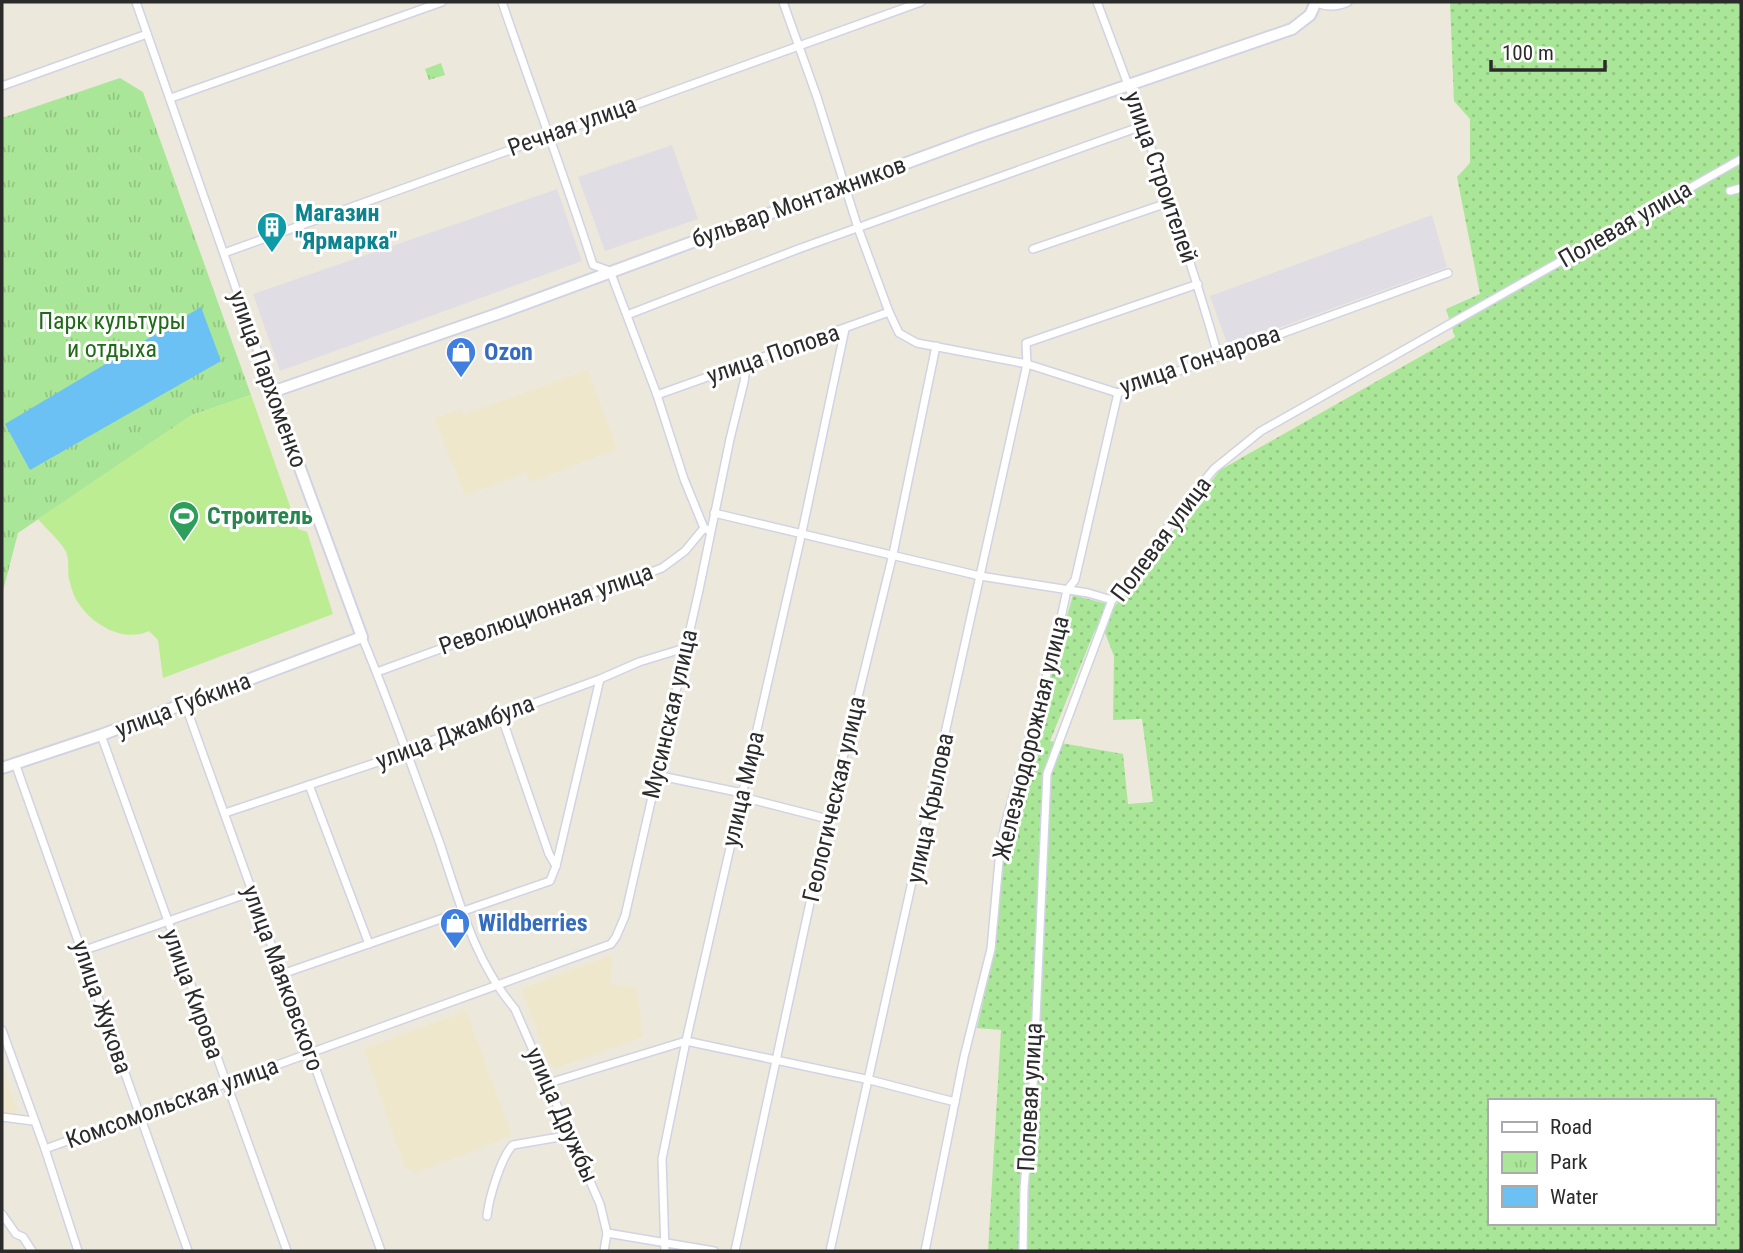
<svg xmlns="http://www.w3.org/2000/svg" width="1743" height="1253" font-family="'Roboto Condensed',sans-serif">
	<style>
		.industrial { fill: #e0dde5 }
		.education { fill: #efe7cb }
		.park { fill: url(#park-tufts) }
		.garden { fill: url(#garden-dots); fill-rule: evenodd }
		.pitch { fill: #bded92 }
		.water { fill: #6bc1f3 }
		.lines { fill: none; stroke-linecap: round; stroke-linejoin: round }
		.street-casing { stroke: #d1d3e4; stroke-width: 10 }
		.secondary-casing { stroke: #d1d3e4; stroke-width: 14 }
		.street { stroke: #fff; stroke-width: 7 }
		.secondary { stroke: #fff; stroke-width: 10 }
		.labels { text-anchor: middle; stroke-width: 6; stroke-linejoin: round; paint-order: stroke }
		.street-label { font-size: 24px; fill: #2b2b2b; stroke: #fff }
		.culture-label { font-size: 24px; font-weight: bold; fill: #0d838f; stroke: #fff; text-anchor: start }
		.park-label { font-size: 24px; fill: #206b17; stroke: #fff }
		.shop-label { font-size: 24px; font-weight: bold; fill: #366cbe; stroke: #fff; text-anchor: start }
		.leisure-label { font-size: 24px; font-weight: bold; fill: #27864d; stroke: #fff; text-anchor: start }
	</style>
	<defs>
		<pattern id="park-tufts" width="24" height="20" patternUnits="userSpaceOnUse" patternTransform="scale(1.75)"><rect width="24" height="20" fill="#aae697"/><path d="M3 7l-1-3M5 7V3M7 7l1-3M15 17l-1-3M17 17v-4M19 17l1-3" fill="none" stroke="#92c582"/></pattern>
		<pattern id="garden-dots" width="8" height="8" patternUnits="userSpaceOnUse" patternTransform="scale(1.75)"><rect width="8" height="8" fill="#aae697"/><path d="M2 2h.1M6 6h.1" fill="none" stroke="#92c582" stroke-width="1.8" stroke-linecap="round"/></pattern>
	</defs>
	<rect width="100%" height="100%" fill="#ede8dc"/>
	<g class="industrial">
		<path d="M672,145L698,219L605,251L578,177Z"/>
		<path d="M557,189L582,261L280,371L253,294Z"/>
		<path d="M1432,215L1447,267L1228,346L1210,296Z"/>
	</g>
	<g class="education">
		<path d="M588,370L617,449L530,482L526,473L465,495L434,418L461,409L463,415Z"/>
		<path d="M611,955L612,962L610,984L637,988L643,1037L556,1068L549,1063L522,989Z"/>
		<path d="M466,1011L512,1136L415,1173L404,1166L364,1049Z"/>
		<path d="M2,1065L17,1110L16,1117L2,1115Z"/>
	</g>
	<g class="park">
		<path d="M441,63L445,75L429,80L425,69Z"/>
		<path d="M120,78L143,92L251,395L192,415L18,533L2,595V118Z"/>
	</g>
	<path class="garden" d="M1450,2H1741V1251H988L1001,1030L977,1028L996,944L1004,844L1018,789L1073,595L1115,606L1220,470L1455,337L1446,309L1480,294L1457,177L1470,163V119L1454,101ZM1095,630L1105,633L1114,656L1113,720L1142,719L1153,802L1128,804L1123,754L1050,741ZM1489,1101H1713V1223H1489Z"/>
	<path class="pitch" d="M251,395L298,529L307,532L333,614L163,678L158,640L149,631C124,643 93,625 79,604C74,598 71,587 69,579C67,571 70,560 66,552C60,540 46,529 38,519L192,415Z"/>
	<path class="water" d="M201,307L221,361L30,470L5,424Z"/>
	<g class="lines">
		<g class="street-casing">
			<g id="street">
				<path d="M136,2L272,392"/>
				<path d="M502,2C532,90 565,177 593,265L610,271L657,395L684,479L704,528L710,531"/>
				<path d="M783,2L817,97L858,228L889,312L899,333L917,343L1027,364L1118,393L1448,273"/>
				<path d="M1097,2C1141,118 1184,235 1218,355"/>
				<path d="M1317,3C1328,8 1337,7 1348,2"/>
				<path d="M2,86L147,34"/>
				<path d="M171,98L442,2"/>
				<path d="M1730,191L1741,188"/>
				<path d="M1033,249L1170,202"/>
				<path d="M224,253L921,2"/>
				<path d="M627,315L801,248L1142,126"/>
				<path d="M657,395L889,312"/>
				<path d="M714,513L980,576L1088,593L1112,600"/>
				<path d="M362,637C390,704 414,772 439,841C459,900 474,961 515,1009L600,1204L607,1233L604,1251"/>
				<path d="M377,672L662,568L685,551L704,528"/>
				<path d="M185,704L381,1251"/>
				<path d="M501,715L549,854L556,866"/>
				<path d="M101,735L287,1251"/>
				<path d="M15,763L188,1251"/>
				<path d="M656,775L742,793L750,799L828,819"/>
				<path d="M309,785L369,944"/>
				<path d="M225,813L399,755L406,750L600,679L639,662L685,648"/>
				<path d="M82,951L252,892"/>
				<path d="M282,974L550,881L556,866L600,679"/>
				<path d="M2,1030L45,1149L78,1251"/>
				<path d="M549,1083L686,1041L870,1080L955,1102"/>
				<path d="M2,1117L33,1121"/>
				<path d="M45,1149L611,944L616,937L625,916L699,590L730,439L744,382L747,361"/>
				<path d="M2,1214L16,1234L23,1237L32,1251"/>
				<path d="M487,1216C489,1198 501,1157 513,1145L571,1135"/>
				<path d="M607,1233L714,1251"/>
				<path d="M665,1251L662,1159L686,1041L802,532L845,329"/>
				<path d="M735,1251L828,819L893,554L936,346"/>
				<path d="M830,1251L1027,364L1026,343L1198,284"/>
				<path d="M925,1251L964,1057L991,949L1000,850L1005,825L1056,641L1067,590L1075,580L1118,393"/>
				<path d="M1023,1251L1024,1189L1033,1084L1047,774L1112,600L1122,592L1178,512L1214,469L1261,431L1741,159"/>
			</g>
		</g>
		<g class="secondary-casing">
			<path id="secondary" d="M2,768L101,735L362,637L272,392L500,313L977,137L1292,29L1310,15L1316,2"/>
		</g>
		<use href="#street" class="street"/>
		<use href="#secondary" class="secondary"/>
	</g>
	<defs>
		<g id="building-pin" transform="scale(1.575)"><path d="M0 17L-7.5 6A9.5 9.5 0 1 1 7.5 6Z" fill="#0f9aa8" stroke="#fff"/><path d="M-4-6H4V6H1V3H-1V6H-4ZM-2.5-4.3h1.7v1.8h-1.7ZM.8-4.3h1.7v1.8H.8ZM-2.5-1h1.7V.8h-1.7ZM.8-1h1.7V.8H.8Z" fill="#fff"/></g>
		<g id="shop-pin" transform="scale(1.575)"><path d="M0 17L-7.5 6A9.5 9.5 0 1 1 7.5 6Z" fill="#3f7fe0" stroke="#fff"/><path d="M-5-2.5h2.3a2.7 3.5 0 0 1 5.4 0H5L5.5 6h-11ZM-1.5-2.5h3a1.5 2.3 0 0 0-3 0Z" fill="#fff"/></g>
		<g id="stadium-pin" transform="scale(1.575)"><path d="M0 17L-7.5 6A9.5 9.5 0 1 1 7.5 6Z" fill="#2e9e5b" stroke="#fff"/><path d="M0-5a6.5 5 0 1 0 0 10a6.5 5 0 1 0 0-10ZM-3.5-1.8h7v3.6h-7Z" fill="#fff"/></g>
	</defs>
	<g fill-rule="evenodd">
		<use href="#building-pin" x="272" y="227"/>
		<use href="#shop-pin" x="461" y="352"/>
		<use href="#stadium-pin" x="184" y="516"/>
		<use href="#shop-pin" x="455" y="923"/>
	</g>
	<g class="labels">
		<g class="street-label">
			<text transform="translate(572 126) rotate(-20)" y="8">Речная улица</text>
			<text transform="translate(1161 177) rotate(71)" y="8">улица Строителей</text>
			<text transform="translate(799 202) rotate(-20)" y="8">бульвар Монтажников</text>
			<text transform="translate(1625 224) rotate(-30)" y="8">Полевая улица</text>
			<text transform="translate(773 354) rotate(-19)" y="8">улица Попова</text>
			<text transform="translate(1200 360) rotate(-19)" y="8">улица Гончарова</text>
			<text transform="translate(268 379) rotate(70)" y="8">улица Пархоменко</text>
			<text transform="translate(1161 539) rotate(-53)" y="8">Полевая улица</text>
			<text transform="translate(546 609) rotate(-20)" y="8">Революционная улица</text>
			<text transform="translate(183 705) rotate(-21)" y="8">улица Губкина</text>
			<text transform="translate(670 714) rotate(-77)" y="8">Мусинская улица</text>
			<text transform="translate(455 732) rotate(-21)" y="8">улица Джамбула</text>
			<text transform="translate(1031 738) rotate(-76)" y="8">Железнодорожная улица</text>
			<text transform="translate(743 789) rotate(-77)" y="8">улица Мира</text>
			<text transform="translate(834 799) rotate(-77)" y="8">Геологическая улица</text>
			<text transform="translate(930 808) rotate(-78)" y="8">улица Крылова</text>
			<text transform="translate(283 978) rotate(70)" y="8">улица Маяковского</text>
			<text transform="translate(193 994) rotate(70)" y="8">улица Кирова</text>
			<text transform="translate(102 1007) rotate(71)" y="8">улица Жукова</text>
			<text transform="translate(1030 1097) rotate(-87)" y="8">Полевая улица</text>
			<text transform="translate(172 1103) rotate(-20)" y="8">Комсомольская улица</text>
			<text transform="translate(562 1115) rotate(66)" y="8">улица Дружбы</text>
		</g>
		<g class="culture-label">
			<text x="295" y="221">Магазин<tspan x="295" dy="28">"Ярмарка"</tspan></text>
		</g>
		<g class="park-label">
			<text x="112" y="329">Парк культуры<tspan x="112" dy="28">и отдыха</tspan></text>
		</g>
		<g class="shop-label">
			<text x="484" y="360">Ozon</text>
			<text x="478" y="931">Wildberries</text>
		</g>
		<g class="leisure-label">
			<text x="207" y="524">Строитель</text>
		</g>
	</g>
	<rect width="1743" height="1253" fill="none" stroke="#2b2b2b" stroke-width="7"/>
	<rect x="1488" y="1099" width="228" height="126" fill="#ffffff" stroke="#aaaaaa" stroke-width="2"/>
	<rect x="1502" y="1122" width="35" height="10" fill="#ffffff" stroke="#aaaaaa" stroke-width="2"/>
	<text x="1550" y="1134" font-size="21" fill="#2b2b2b">Road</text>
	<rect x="1502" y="1152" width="35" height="21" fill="url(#park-tufts)" stroke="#aaaaaa" stroke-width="2"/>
	<text x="1550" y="1169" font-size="21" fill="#2b2b2b">Park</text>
	<rect x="1502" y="1186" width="35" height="21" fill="#6bc1f3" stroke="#aaaaaa" stroke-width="2"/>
	<text x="1550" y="1204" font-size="21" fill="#2b2b2b">Water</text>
	<path d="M1491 60v10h114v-10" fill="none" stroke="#2b2b2b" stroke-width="3.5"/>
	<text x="1502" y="60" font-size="21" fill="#2b2b2b" stroke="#ffffff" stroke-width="5" paint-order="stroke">100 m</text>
</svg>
